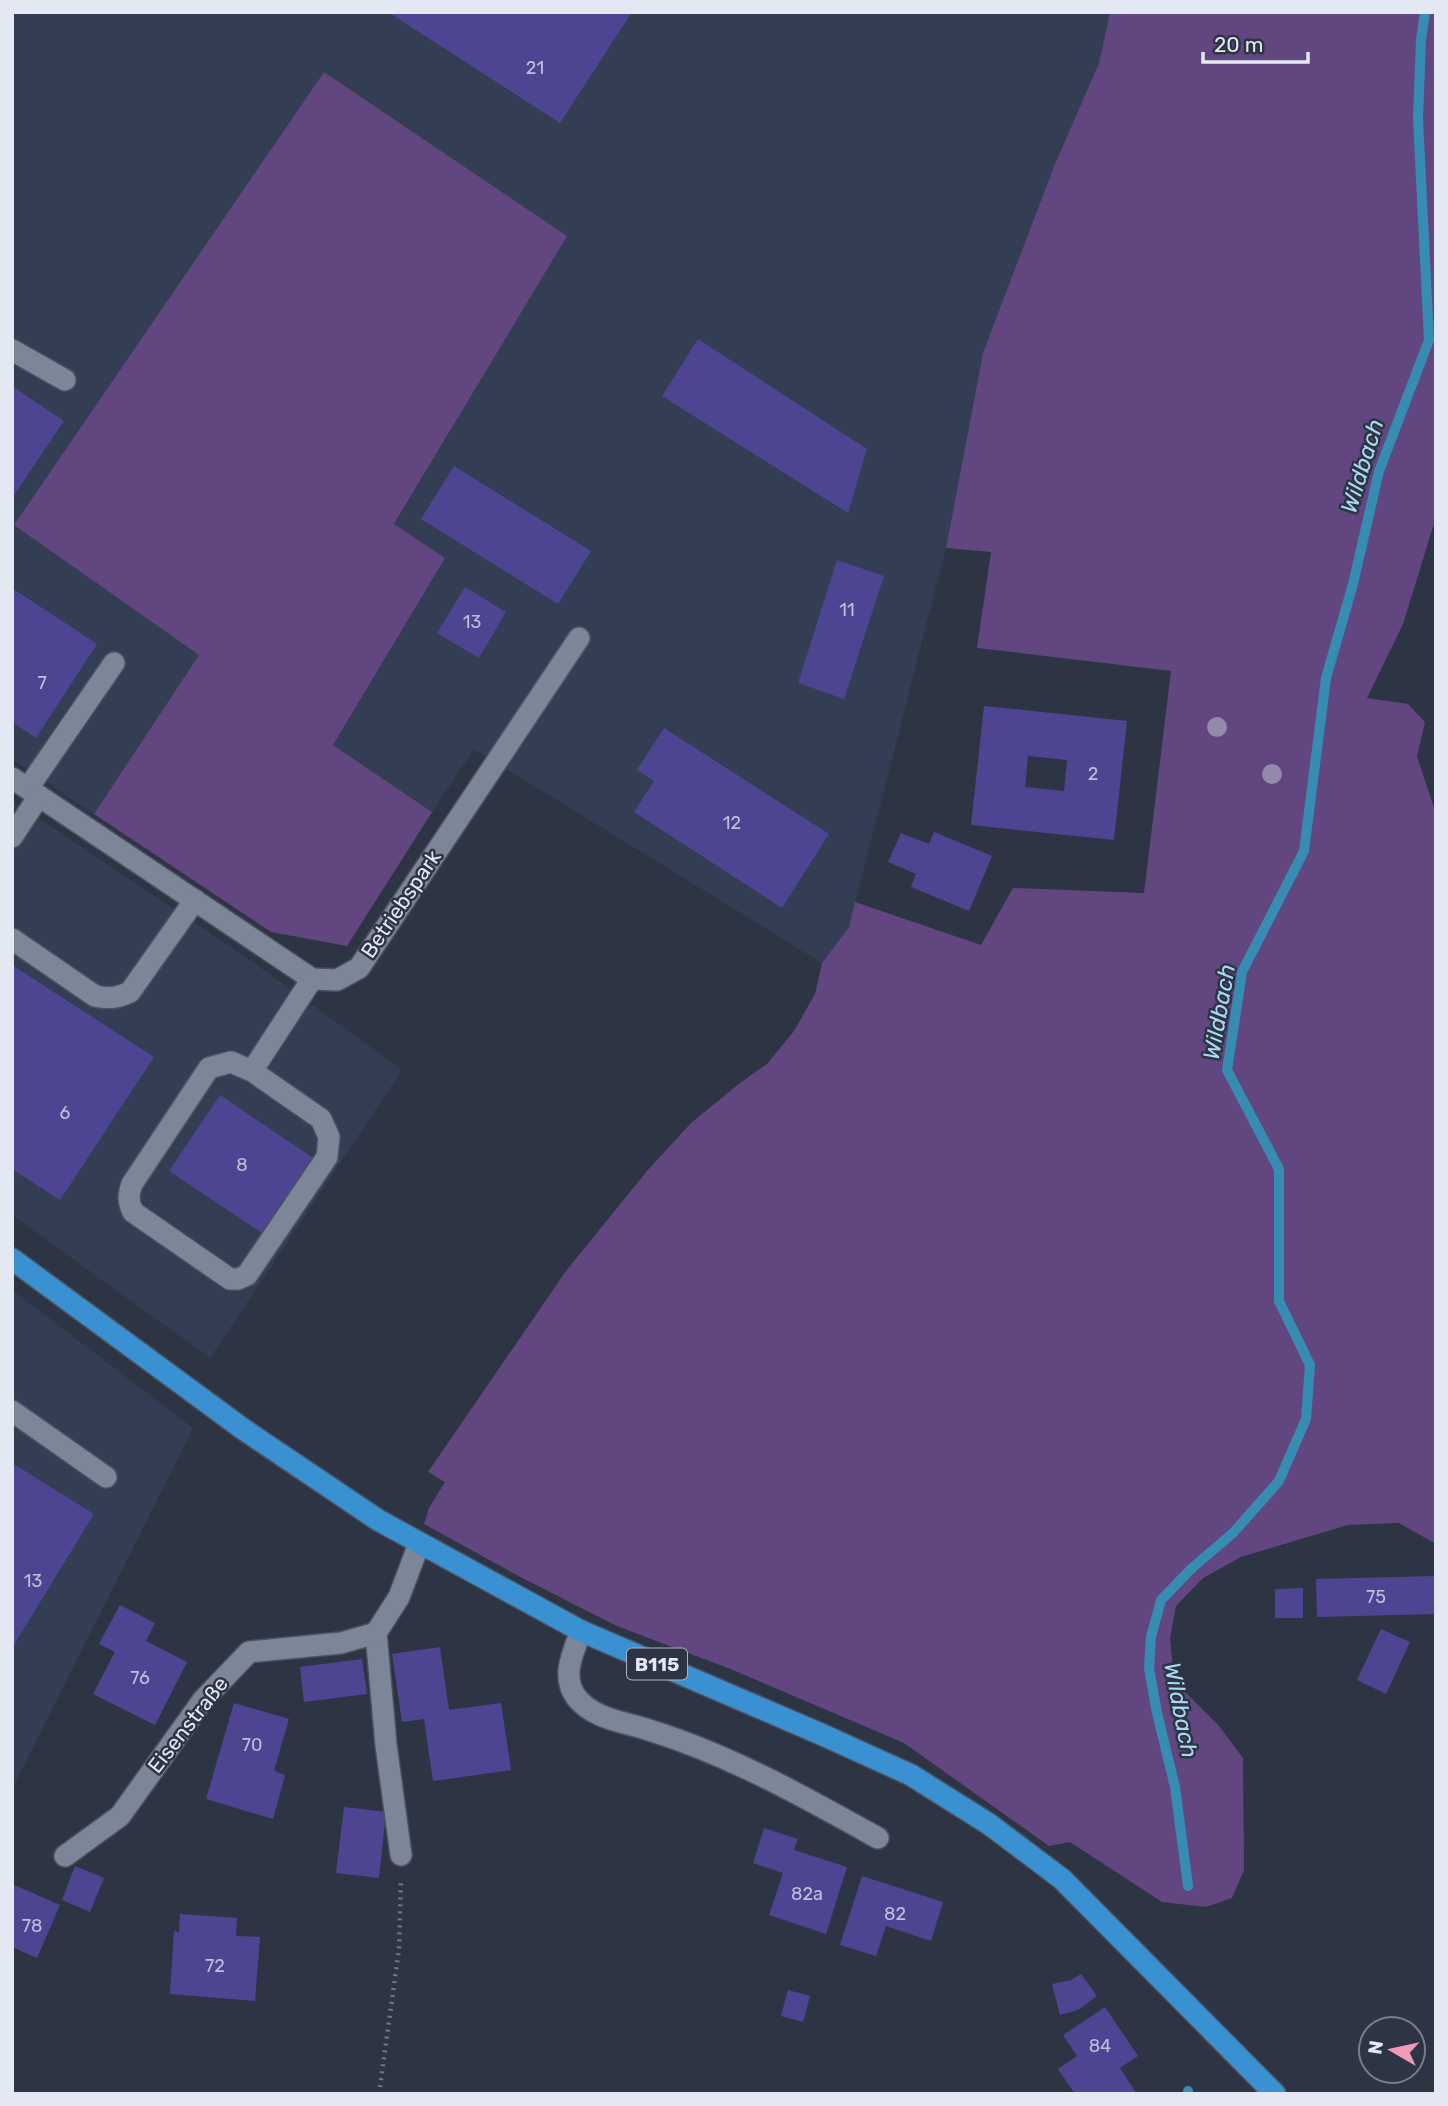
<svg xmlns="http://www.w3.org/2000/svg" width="1448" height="2106" font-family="Rubik,sans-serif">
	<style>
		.built { fill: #333d54 }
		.green { fill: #614680 }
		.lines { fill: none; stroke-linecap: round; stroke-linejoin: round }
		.stream { stroke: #368db1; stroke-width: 10 }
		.building { fill: #4e4592; fill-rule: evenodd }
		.minor-casing { stroke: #4b515f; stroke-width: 24 }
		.major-casing { stroke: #4b515f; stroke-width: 24 }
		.path { stroke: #707785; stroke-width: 4.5; stroke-dasharray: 2 5; stroke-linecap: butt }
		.minor { stroke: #7d8699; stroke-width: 21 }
		.major { stroke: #3991d1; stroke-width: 21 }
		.tree { fill: #918aa9 }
		.labels { text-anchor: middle; stroke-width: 5; stroke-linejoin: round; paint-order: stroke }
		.number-label { font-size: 18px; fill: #bebfdb }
		.shield { fill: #2d3545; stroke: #acb2bf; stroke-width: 2 }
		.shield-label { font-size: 19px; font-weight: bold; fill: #e3e8f3 }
		.street-label { font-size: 21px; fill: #e3e8f3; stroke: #2d3545 }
		.water-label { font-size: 23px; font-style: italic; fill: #a8d9f1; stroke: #2d3545 }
	</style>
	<rect width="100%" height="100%" fill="#2d3545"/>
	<g class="built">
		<path d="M12,12H1110L1099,63L983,353L946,548L849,927L822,963L474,749L432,812L333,745L444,558L394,525L566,236L324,72L134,353L200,655L94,814L12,759Z"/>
		<path d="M12,800L257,965L402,1070L210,1358L12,1215Z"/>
		<path d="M12,1290L193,1428L12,1789Z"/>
	</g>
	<g class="green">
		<path d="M1110,12H1436V517L1403,624L1367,698L1408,704L1425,722L1417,756L1436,814V1544L1399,1523L1348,1525L1241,1557L1203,1578L1176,1606L1170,1638L1174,1681L1219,1726L1243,1758L1244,1870L1232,1898L1206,1907L1162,1902L1070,1842L1049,1846L904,1743L733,1670L617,1626L524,1579L424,1524L429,1508L445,1482L428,1472L566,1271L647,1171L691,1123L740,1083L767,1064L794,1031L815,994L822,963L849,927L855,902L981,945L1013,888L1144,893L1171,671L977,648L991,552L946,548L983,353L1053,169L1099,63Z"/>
		<path d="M324,72L567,236L394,524L445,558L333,745L432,812L347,946L271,932L94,814L199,655L14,525Z"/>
	</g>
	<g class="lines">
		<g class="stream">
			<path d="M1188,1886L1175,1787L1157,1713L1149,1668L1151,1637L1161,1600L1192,1568L1233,1533L1279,1481L1306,1419L1310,1365L1279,1301V1169L1227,1070L1242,972L1304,851L1326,678L1353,584L1379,471L1429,340L1418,119L1421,40L1425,12"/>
			<path d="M1188,2091V2094"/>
		</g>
	</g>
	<g class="building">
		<path d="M388,12H632L560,123Z"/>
		<path d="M698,339L867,449L848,513L662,396Z"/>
		<path d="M12,386L64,421L12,498Z"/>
		<path d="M454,466L591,551L558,604L421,519Z"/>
		<path d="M837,560L884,576L844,699L798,683Z"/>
		<path d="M465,587L506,612L479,658L437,633Z"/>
		<path d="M12,588L97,644L36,738L12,722Z"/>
		<path d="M984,706L1127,721L1114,840L971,825ZM1028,756L1067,760L1064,791L1025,787Z"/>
		<path d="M664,728L829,834L782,908L634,812L654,781L637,770Z"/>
		<path d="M934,832L992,856L969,911L911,887L916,874L888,862L901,833L929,844Z"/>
		<path d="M12,965L154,1057L60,1200L12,1169Z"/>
		<path d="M220,1095L316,1160L265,1235L169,1171Z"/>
		<path d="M12,1463L94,1514L12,1648Z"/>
		<path d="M1436,1576V1614L1317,1617L1316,1579Z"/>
		<path d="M1303,1588V1618H1275V1589Z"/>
		<path d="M120,1605L155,1623L146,1641L187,1662L155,1725L93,1694L115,1652L99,1644Z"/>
		<path d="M1381,1629L1410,1642L1386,1694L1357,1680Z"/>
		<path d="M440,1647L449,1710L501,1703L511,1770L433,1781L424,1719L402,1722L392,1654Z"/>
		<path d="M362,1659L367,1694L304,1702L300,1667Z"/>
		<path d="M234,1703L289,1719L274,1771L285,1775L273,1819L206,1799Z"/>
		<path d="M344,1807L386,1812L379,1878L336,1873Z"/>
		<path d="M764,1828L798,1839L794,1850L847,1867L826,1934L769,1915L783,1873L753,1863Z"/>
		<path d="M75,1866L104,1878L90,1912L62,1900Z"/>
		<path d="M862,1876L943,1902L931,1941L886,1926L876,1956L840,1945Z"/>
		<path d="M12,1884L60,1905L37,1958L12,1947Z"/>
		<path d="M180,1914L237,1918L236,1936L260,1937L255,2001L170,1994L174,1931L179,1932Z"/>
		<path d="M1081,1974L1097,1996L1078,2010L1060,2015L1052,1984L1071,1980Z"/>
		<path d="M788,1990L810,1996L803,2022L781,2016Z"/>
		<path d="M1105,2007L1138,2056L1120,2068L1137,2094H1075L1058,2069L1077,2056L1063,2035Z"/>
	</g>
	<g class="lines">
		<g class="minor-casing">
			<g id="minor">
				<path d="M12,350L65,380"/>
				<path d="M12,778L312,979L337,980L359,968L579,638"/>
				<path d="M28,788L114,663"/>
				<path d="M12,837L39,796"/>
				<path d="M12,939L95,996C109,999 118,998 130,992L195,900"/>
				<path d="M252,1071L321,1119L329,1137L327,1157L247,1275L238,1279H230L133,1212C128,1202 128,1195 132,1184L209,1068L231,1062L252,1071L312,979"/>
				<path d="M12,1411L106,1477"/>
				<path d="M581,1631C573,1653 561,1676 576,1697C594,1720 626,1722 652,1731C732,1756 806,1798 878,1838"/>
				<path d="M376,1633L386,1745L401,1855"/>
				<path d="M65,1856L120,1816L203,1700L249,1652L341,1643L376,1633L399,1597L419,1544"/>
			</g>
		</g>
		<g class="major-casing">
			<path id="major" d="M12,1259L243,1429L378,1520L581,1631L823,1735L911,1775L989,1824L1062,1879L1275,2094"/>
		</g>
		<path class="path" d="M379,2094L399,1949L401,1880"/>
		<use href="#minor" class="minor"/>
		<use href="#major" class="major"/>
	</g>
	<g class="tree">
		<circle cx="1217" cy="727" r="10"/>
		<circle cx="1272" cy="774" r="10"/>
	</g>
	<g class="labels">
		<g class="number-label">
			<text x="535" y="74">21</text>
			<text x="847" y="616">11</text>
			<text x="472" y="628">13</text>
			<text x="42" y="689">7</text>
			<text x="1093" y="780">2</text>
			<text x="732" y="829">12</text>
			<text x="65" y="1119">6</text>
			<text x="242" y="1171">8</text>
			<text x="33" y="1587">13</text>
			<text x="1376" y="1603">75</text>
			<text x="140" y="1684">76</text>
			<text x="252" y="1751">70</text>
			<text x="807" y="1900">82a</text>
			<text x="895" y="1920">82</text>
			<text x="32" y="1932">78</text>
			<text x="215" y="1972">72</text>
			<text x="1100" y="2052">84</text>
		</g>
		<rect class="shield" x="627" y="1648.5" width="60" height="31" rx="5"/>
		<g class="shield-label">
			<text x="657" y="1671">B115</text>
		</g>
		<g class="street-label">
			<text transform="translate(401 904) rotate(-56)" y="7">Betriebspark</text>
			<text transform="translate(188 1725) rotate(-52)" y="7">Eisenstraße</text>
		</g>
		<g class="water-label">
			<text transform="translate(1362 466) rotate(-73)" y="8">Wildbach</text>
			<text transform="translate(1219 1012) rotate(-80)" y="8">Wildbach</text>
			<text transform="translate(1181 1710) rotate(79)" y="8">Wildbach</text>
		</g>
	</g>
	<rect width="1448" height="2106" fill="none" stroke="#e3e8f3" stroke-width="28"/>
	<g transform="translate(1392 2050) rotate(279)"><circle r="33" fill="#2d3545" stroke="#767d8b" stroke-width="2"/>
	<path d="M0-5L12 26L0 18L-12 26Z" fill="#f09ab5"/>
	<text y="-10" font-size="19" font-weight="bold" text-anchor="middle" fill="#e3e8f3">N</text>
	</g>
	<path d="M1203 52v10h105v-10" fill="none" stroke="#e3e8f3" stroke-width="3.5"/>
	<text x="1214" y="52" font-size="21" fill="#e3e8f3" stroke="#2d3545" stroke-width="5" paint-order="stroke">20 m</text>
</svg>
